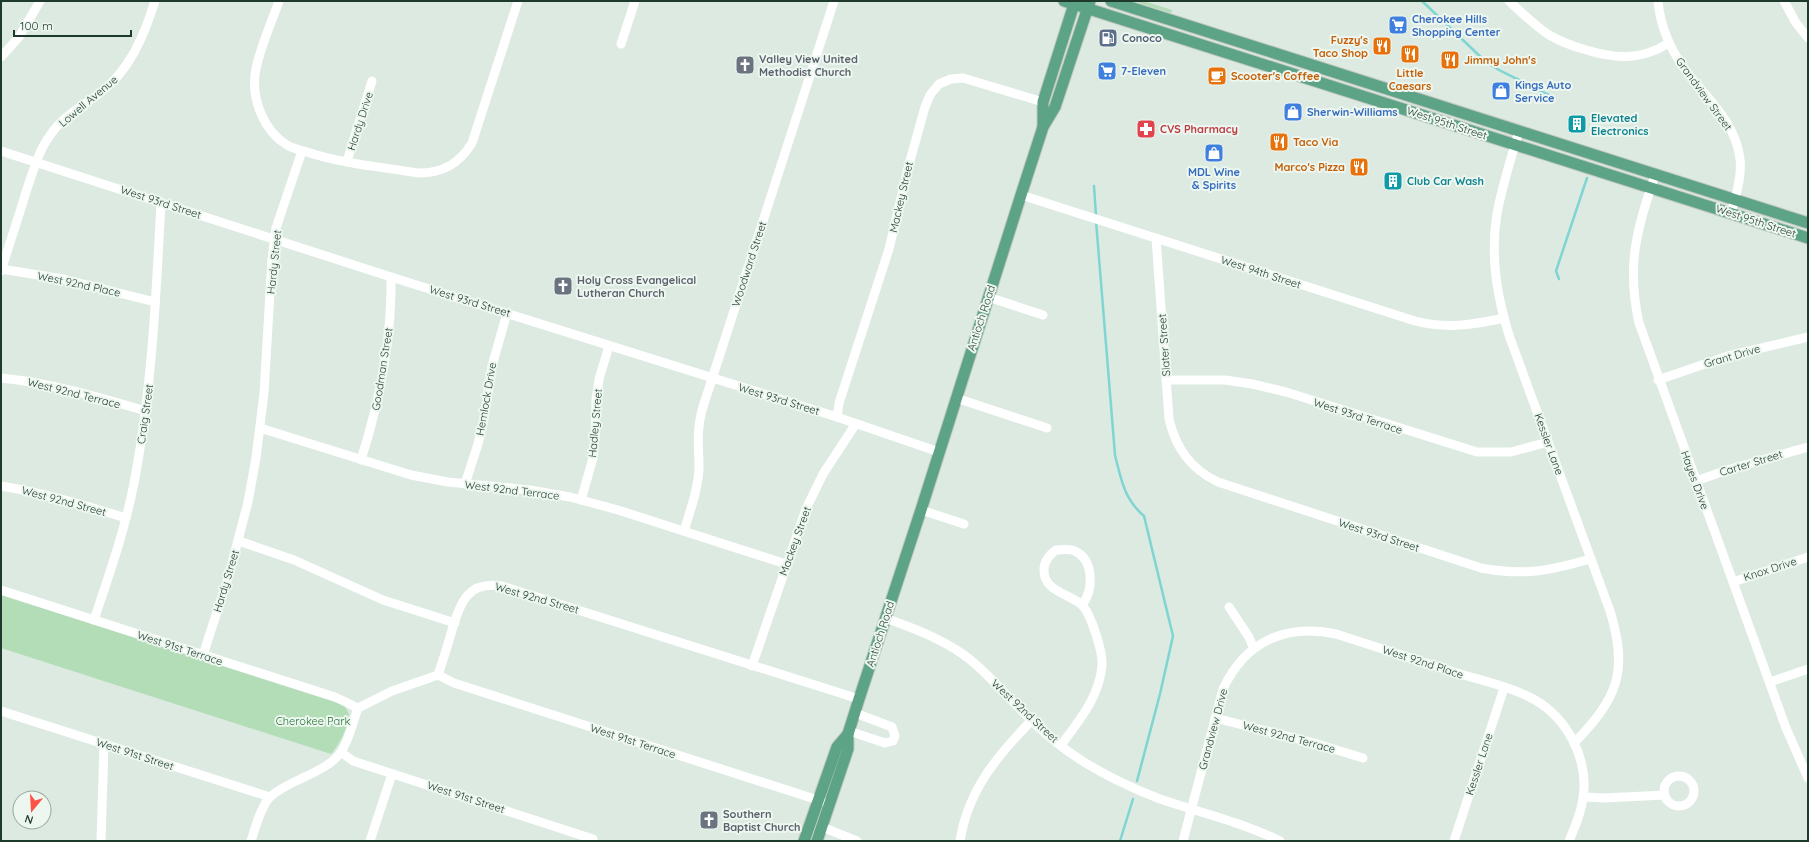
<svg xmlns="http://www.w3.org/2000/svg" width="1809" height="842" font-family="Quicksand,sans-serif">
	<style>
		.green { fill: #b3ddb7 }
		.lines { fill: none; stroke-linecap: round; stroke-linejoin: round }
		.stream { stroke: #7fd5d2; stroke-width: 2.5 }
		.major-casing { stroke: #c0c8c4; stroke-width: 13 }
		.minor { stroke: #fff; stroke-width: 9 }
		.major { stroke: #5da385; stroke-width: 11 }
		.labels { text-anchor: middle; stroke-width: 4; stroke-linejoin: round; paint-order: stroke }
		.shop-label { font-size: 11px; font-weight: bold; fill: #366cbe; stroke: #edf7f0; text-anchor: start }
		.service-label { font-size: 11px; font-weight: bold; fill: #4e5e75; stroke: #edf7f0; text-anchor: start }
		.food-label { font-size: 11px; font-weight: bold; fill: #c56008; stroke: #edf7f0; text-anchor: start }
		.worship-label { font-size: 11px; font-weight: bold; fill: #5b616d; stroke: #edf7f0; text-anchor: start }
		.street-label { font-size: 11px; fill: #1d3a2d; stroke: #edf7f0 }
		.culture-label { font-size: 11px; font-weight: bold; fill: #0d838f; stroke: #edf7f0; text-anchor: start }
		.health-label { font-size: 11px; font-weight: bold; fill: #be3a42; stroke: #edf7f0; text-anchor: start }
		.park-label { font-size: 11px; fill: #257335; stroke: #edf7f0 }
	</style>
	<rect width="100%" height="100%" fill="#dceae1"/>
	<g class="green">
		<path d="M1139,1H1144L1172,10L1171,13L1139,3Z"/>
		<path d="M1,595L344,705L349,714C347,729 341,742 331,754L1,648Z"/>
	</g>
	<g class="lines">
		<g class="stream">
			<path d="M1422,1L1486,62L1499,70L1549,95"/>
			<path d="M1094,186L1096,216"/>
			<path d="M1096,221L1115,455C1121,479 1124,499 1144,516L1173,636L1160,694L1137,781"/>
			<path d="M1559,279L1556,271L1587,178"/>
			<path d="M1120,841L1133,799"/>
		</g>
		<g class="major-casing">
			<g id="major">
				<path d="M1064,1L1808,238"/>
				<path d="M1111,1L1808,223"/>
				<path d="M1043,126V102L1075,1"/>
				<path d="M804,841L837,747L848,734"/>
				<path d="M817,841L848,749V734L859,699L921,510L1021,195L1043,127L1055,107L1090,1"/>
			</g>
		</g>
		<g class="minor">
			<path d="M279,1C271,24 259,49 255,74C252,101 264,131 287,145C293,149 301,150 307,152C343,164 382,167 418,173C443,173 459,164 472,143L518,1"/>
			<path d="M1509,1C1522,13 1534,25 1549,35C1560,41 1572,46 1583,49C1615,59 1640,61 1669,43"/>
			<path d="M1658,1C1660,28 1673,55 1690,76C1710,101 1736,124 1740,159C1742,177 1736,195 1731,213"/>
			<path d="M1784,1L1796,23L1808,38"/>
			<path d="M621,44L635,1"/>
			<path d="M1,57L19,37L40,1"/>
			<path d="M1519,131C1511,159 1502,186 1497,214C1490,255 1497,298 1510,338L1610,611C1629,672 1617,699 1574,743"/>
			<path d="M1,151L391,277L837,417L939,452"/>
			<path d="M347,161L372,81"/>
			<path d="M1655,175C1637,230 1626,264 1639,323L1786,728L1808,778"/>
			<path d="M1021,195L1415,321C1446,329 1473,325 1504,318"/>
			<path d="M1156,238L1169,419C1176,449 1191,469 1218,482L1481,568C1524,576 1549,571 1590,559"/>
			<path d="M1,269L63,279L155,302"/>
			<path d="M1,271C9,245 18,219 26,192C33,172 38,151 51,134C63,116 83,106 100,93C130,70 144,36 155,1"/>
			<path d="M988,297L1043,315"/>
			<path d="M1,378C51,383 98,397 146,411"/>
			<path d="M1166,380H1225L1252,384L1286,392L1477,452H1511L1548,442"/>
			<path d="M1658,380L1728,356L1808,337"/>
			<path d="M956,398L1047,428"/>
			<path d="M837,417L839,403L889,249L908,168L925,107L930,95L939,84L951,79L963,78L1043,102"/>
			<path d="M260,428L411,475L448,482L530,490L570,497L618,510L786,564"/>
			<path d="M361,460C380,400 392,340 391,277"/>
			<path d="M1696,481L1727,470L1808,447"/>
			<path d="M465,484L478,444L484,418L492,366L507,313"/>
			<path d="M1,486C44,493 84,505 126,518"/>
			<path d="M581,500L593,458L595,437L596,400L599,379L609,346"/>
			<path d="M921,510L964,524"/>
			<path d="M684,531C690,511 698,490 699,468C699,446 696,433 702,410L834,1"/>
			<path d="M239,541L294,560L383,600L455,623"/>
			<path d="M1733,582L1808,557"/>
			<path d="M1,590L335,697L358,708"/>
			<path d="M1229,607L1249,637L1253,647"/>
			<path d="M885,618C913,628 940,638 964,655C985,670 1001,690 1019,708C1038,728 1060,747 1084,762C1108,777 1134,789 1160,799C1201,813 1242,822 1280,841"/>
			<path d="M94,620C109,575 125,530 134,483C152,390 156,296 161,202"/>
			<path d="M203,655L228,578L248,502L256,458L264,393L272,259L276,228L302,151"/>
			<path d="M752,666L806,509L823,474L855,425"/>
			<path d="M438,675L454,683L824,802"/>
			<path d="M1770,682L1808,669"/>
			<path d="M1,711L270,797"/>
			<path d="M1215,718L1314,743L1363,758"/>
			<path d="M849,731L885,743L893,741L895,736L892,727L855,713"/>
			<path d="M1061,745C1079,721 1100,696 1102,665C1103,652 1091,614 1082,605C1070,594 1043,591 1044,570C1044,561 1049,555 1056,550C1062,550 1069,548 1075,551C1094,560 1094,590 1082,605"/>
			<path d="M341,752L353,761L593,839"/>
			<circle cx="1679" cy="791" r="15"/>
			<path d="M1584,797L1604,798L1665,795"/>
			<path d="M822,827L857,841"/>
			<path d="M101,841L104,744"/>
			<path d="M251,841C255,829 261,805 271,796C291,779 326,773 341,752C349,740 353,722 358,708L392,691L438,675C443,660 448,645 452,630C461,602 467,581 502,586L859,699"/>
			<path d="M370,841L392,774"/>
			<path d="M960,841C968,790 997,756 1032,720"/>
			<path d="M1183,841L1223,689C1245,642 1285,623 1336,634C1376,647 1417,660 1457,673C1483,681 1512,687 1535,700C1568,719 1589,760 1583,798C1581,813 1575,827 1569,841"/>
			<path d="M1454,841L1504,688"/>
		</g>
		<use href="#major" class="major"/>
	</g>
	<defs>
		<g id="supermarket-square" transform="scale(1)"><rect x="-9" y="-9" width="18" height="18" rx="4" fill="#3f7fe0" stroke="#edf7f0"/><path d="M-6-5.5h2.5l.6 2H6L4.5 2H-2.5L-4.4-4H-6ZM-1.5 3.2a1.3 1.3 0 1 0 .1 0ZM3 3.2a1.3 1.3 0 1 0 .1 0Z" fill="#fff"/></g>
		<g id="fuel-square" transform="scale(1)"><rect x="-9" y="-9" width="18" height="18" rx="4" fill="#5c6f8a" stroke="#edf7f0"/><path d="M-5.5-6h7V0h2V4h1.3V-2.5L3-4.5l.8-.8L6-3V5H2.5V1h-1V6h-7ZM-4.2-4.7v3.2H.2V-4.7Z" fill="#fff"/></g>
		<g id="restaurant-square" transform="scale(1)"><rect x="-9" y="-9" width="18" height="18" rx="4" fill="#e8710a" stroke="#edf7f0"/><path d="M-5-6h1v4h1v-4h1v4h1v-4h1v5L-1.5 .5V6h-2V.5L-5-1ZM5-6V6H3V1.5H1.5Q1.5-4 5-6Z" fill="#fff"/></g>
		<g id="church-square" transform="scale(1)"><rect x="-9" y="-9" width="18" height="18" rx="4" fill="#6b7280" stroke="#edf7f0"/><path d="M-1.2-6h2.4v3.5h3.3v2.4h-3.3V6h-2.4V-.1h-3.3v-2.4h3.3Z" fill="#fff"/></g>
		<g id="cafe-square" transform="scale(1)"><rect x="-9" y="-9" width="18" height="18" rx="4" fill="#e8710a" stroke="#edf7f0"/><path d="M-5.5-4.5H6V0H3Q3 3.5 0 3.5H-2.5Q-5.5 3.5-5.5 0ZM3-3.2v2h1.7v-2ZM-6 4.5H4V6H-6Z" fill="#fff"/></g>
		<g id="shop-square" transform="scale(1)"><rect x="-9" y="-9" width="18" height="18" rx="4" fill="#3f7fe0" stroke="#edf7f0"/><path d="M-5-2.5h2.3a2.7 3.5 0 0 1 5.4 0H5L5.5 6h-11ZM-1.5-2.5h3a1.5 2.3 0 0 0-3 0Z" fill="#fff"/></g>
		<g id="building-square" transform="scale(1)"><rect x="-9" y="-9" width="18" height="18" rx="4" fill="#0f9aa8" stroke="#edf7f0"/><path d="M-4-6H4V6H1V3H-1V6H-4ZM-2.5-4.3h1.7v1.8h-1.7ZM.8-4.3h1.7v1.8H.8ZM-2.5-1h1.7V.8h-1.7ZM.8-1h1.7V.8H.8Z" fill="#fff"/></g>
		<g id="pharmacy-square" transform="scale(1)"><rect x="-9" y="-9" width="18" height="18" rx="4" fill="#e0444e" stroke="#edf7f0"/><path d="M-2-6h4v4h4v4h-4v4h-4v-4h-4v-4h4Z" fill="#fff"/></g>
	</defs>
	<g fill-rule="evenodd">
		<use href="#supermarket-square" x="1398" y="25"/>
		<use href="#fuel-square" x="1108" y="38"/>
		<use href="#restaurant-square" x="1382" y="46"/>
		<use href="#restaurant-square" x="1410" y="54"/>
		<use href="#restaurant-square" x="1450" y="60"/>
		<use href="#church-square" x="745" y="65"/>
		<use href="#supermarket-square" x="1107" y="71"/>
		<use href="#cafe-square" x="1217" y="76"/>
		<use href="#shop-square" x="1501" y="91"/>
		<use href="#shop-square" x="1293" y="112"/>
		<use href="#building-square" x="1577" y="124"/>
		<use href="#pharmacy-square" x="1146" y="129"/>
		<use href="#restaurant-square" x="1279" y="142"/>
		<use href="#shop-square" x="1214" y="153"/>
		<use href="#restaurant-square" x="1359" y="167"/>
		<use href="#building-square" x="1393" y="181"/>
		<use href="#church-square" x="563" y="286"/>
		<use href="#church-square" x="709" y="820"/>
	</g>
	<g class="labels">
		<g class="shop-label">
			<text x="1412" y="23">Cherokee Hills<tspan x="1412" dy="13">Shopping Center</tspan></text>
			<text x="1121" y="75">7-Eleven</text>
			<text x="1515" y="89">Kings Auto<tspan x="1515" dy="13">Service</tspan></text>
			<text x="1307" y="116">Sherwin-Williams</text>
			<text x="1214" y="176" text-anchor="middle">MDL Wine<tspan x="1214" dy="13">&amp; Spirits</tspan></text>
		</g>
		<g class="service-label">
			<text x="1122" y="42">Conoco</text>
		</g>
		<g class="food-label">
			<text x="1368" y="44" text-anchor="end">Fuzzy's<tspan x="1368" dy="13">Taco Shop</tspan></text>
			<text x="1464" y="64">Jimmy John's</text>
			<text x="1410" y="77" text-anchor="middle">Little<tspan x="1410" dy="13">Caesars</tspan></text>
			<text x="1231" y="80">Scooter's Coffee</text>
			<text x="1293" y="146">Taco Via</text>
			<text x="1345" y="171" text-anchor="end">Marco's Pizza</text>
		</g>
		<g class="worship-label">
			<text x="759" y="63">Valley View United<tspan x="759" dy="13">Methodist Church</tspan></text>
			<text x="577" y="284">Holy Cross Evangelical<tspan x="577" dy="13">Lutheran Church</tspan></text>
			<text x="723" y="818">Southern<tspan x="723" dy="13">Baptist Church</tspan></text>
		</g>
		<g class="street-label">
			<text transform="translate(1704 94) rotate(54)" y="4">Grandview Street</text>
			<text transform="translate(88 101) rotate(-40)" y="4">Lowell Avenue</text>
			<text transform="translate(360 121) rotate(-72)" y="4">Hardy Drive</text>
			<text transform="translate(1447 123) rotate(18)" y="4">West 95th Street</text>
			<text transform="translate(901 197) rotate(-77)" y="4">Mackey Street</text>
			<text transform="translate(161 202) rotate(18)" y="4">West 93rd Street</text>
			<text transform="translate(1756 221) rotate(18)" y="4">West 95th Street</text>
			<text transform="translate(274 262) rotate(-84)" y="4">Hardy Street</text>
			<text transform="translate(749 264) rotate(-72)" y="4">Woodward Street</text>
			<text transform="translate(1261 272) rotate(18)" y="4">West 94th Street</text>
			<text transform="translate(79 284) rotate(12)" y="4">West 92nd Place</text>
			<text transform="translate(470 301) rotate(17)" y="4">West 93rd Street</text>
			<text transform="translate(981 318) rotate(-72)" y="4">Antioch Road</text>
			<text transform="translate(1164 345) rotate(-94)" y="4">Slater Street</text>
			<text transform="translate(1732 356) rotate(-16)" y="4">Grant Drive</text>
			<text transform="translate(382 369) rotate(-81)" y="4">Goodman Street</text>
			<text transform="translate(74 393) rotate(14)" y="4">West 92nd Terrace</text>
			<text transform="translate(486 399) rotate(-80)" y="4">Hemlock Drive</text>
			<text transform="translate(779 399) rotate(17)" y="4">West 93rd Street</text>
			<text transform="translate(145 414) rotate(-82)" y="4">Craig Street</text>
			<text transform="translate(1358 416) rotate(18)" y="4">West 93rd Terrace</text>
			<text transform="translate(595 423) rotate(-85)" y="4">Hadley Street</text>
			<text transform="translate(1549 444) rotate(70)" y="4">Kessler Lane</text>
			<text transform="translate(1751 463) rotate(-17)" y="4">Carter Street</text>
			<text transform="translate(1695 480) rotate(70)" y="4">Hayes Drive</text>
			<text transform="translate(512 490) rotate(7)" y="4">West 92nd Terrace</text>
			<text transform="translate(64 501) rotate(15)" y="4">West 92nd Street</text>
			<text transform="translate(1379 535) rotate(18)" y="4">West 93rd Street</text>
			<text transform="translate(795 541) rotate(-70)" y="4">Mackey Street</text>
			<text transform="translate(1770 569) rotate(-18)" y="4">Knox Drive</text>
			<text transform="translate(226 581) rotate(-73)" y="4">Hardy Street</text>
			<text transform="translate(537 598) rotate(16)" y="4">West 92nd Street</text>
			<text transform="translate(880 634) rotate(-72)" y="4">Antioch Road</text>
			<text transform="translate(180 648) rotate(18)" y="4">West 91st Terrace</text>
			<text transform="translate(1423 662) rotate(18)" y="4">West 92nd Place</text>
			<text transform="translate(1025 711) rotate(43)" y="4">West 92nd Street</text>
			<text transform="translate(1213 729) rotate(-75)" y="4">Grandview Drive</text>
			<text transform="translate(1289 737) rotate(15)" y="4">West 92nd Terrace</text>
			<text transform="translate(633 741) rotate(18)" y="4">West 91st Terrace</text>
			<text transform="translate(135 754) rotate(18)" y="4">West 91st Street</text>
			<text transform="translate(1479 764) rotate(-72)" y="4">Kessler Lane</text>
			<text transform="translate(466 797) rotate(18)" y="4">West 91st Street</text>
		</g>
		<g class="culture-label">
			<text x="1591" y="122">Elevated<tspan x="1591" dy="13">Electronics</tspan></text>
			<text x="1407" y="185">Club Car Wash</text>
		</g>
		<g class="health-label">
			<text x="1160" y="133">CVS Pharmacy</text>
		</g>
		<g class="park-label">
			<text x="313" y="725">Cherokee Park</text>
		</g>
	</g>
	<rect width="1809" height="842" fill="none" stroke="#1d3a2d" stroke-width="4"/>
	<g transform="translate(32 810) rotate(198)"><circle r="19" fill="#edf7f0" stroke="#9aaba2"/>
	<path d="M0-3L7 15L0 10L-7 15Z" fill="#fd5347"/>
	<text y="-6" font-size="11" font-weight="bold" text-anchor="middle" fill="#1d3a2d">N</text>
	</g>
	<path d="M14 30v6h117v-6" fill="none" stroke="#1d3a2d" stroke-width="2"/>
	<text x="20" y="30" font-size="12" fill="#1d3a2d" stroke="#edf7f0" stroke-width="3" paint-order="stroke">100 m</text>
</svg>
